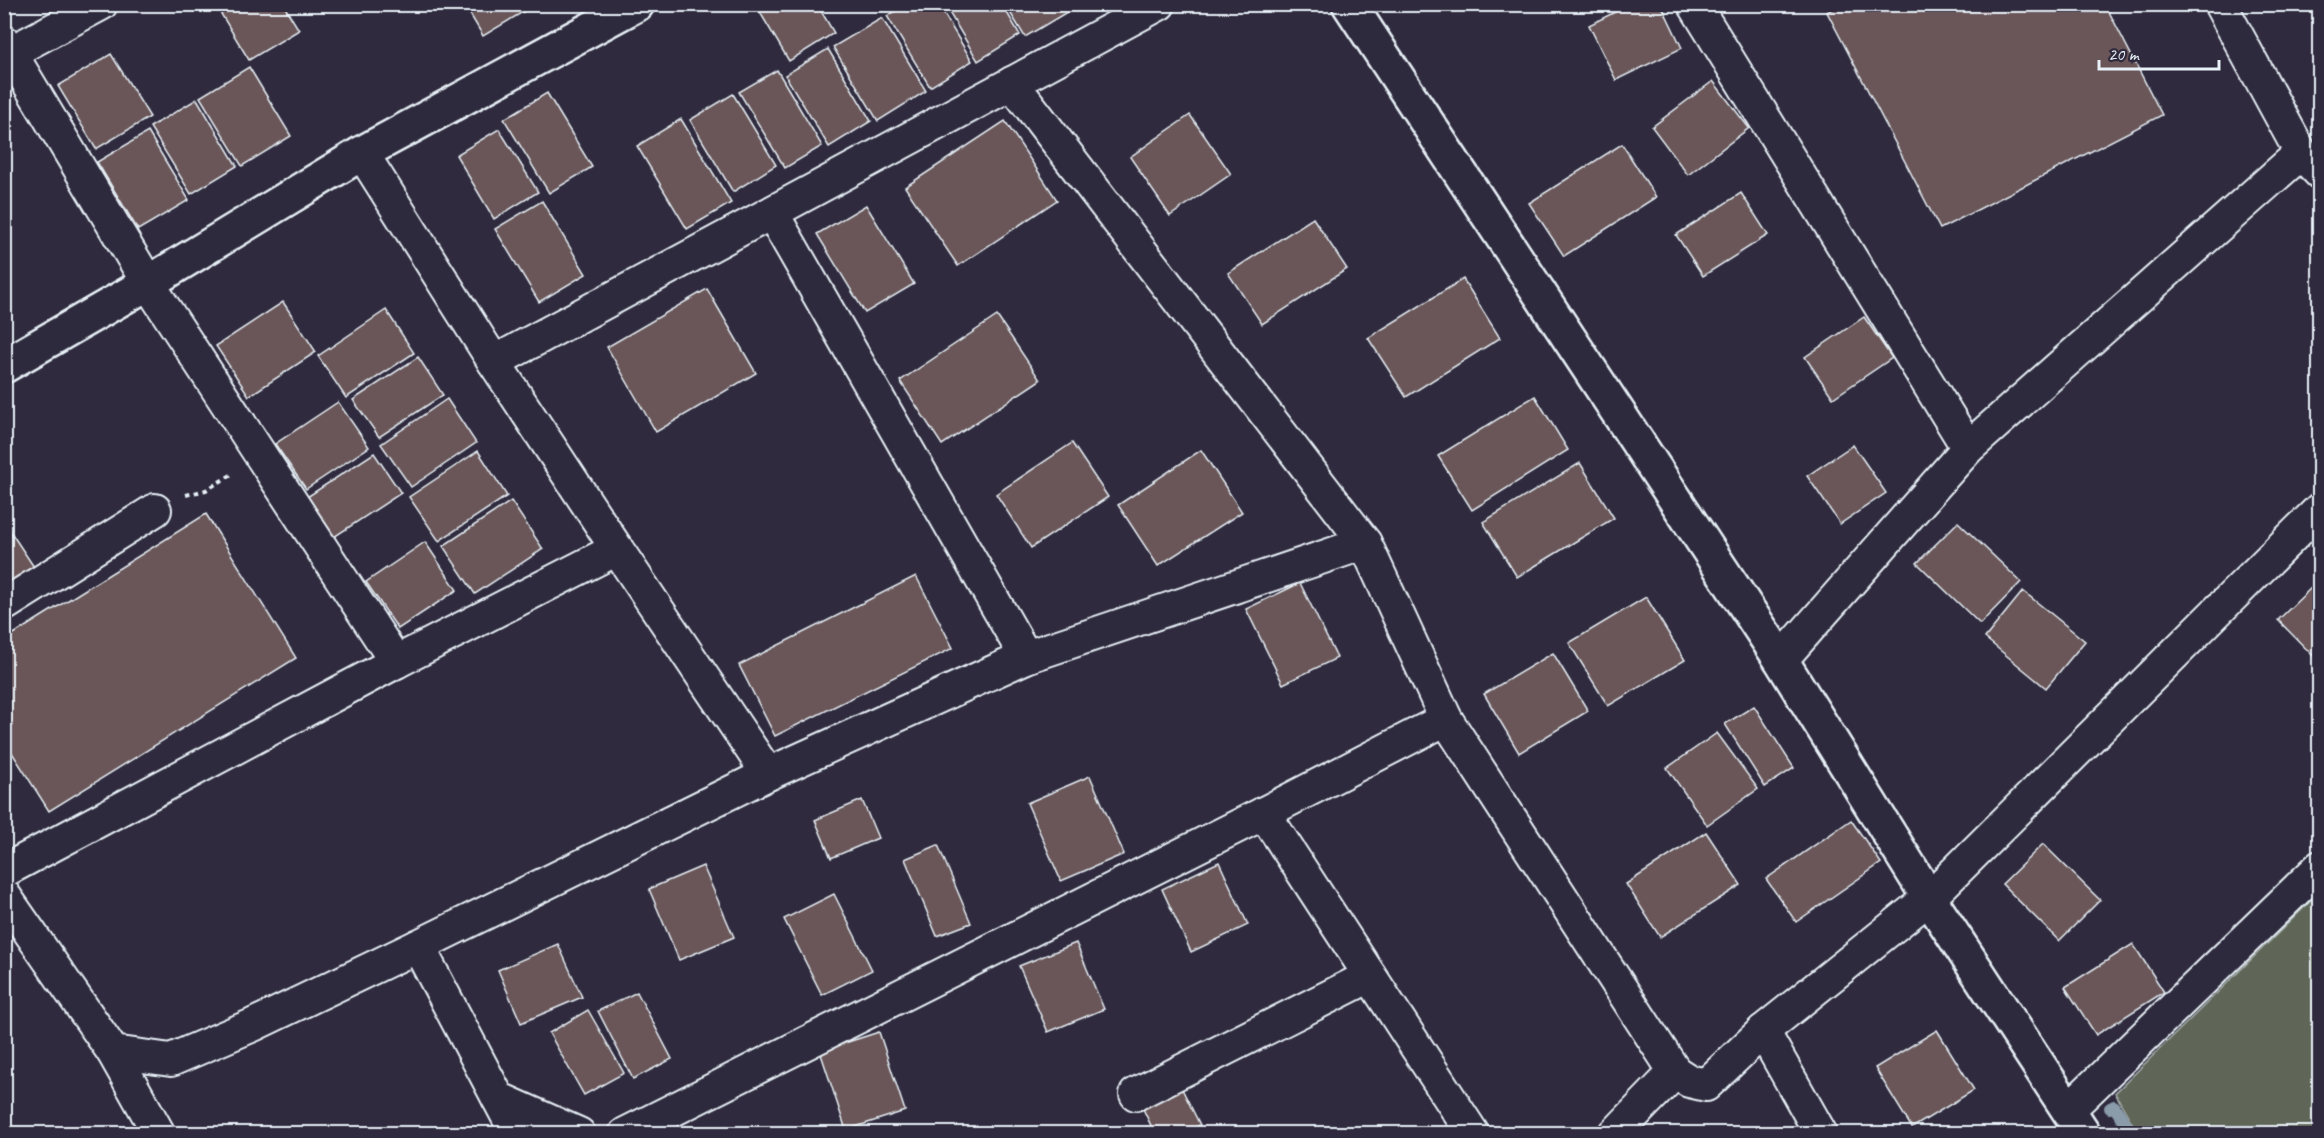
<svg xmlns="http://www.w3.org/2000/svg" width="2324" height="1138" font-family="Caveat,sans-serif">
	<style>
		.green { fill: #5e6659; stroke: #a3aca8; stroke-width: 1.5 }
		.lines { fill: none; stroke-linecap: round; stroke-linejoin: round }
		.stream { stroke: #8a9baa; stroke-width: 12 }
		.building { fill: #6a5758; stroke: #e8f1f8; stroke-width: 1.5 }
		.street-casing { stroke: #e8f1f8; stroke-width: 36 }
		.secondary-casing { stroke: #e8f1f8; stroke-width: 38 }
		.path { stroke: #e8f1f8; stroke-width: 4; stroke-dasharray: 4.5 4.5; stroke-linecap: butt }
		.street { stroke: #2f2a3d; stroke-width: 32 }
		.secondary { stroke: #2f2a3d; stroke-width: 33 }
	</style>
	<rect width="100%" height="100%" fill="#2f2a3d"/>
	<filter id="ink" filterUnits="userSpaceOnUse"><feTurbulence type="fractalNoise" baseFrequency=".0167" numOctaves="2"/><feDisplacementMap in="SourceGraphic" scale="12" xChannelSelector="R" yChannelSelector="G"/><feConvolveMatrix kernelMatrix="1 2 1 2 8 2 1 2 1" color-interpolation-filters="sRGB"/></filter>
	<g filter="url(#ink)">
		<path class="green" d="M2319,893V1133H2138L2115,1093Z"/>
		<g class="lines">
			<path class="stream" d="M2110,1108L2114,1106L2132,1134"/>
		</g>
		<g class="building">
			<path d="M215,4H283L299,30L249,60Z"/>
			<path d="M464,4H526L528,9L483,36Z"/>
			<path d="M530,4H545L534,11Z"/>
			<path d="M755,4H817L834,33L789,61Z"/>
			<path d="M907,4H938L972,61L930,87L887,16Z"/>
			<path d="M944,4H1002L1020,35L978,61Z"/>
			<path d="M1005,4H1062L1067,12L1025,37Z"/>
			<path d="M1631,4H1661L1682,48L1616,80L1589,25Z"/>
			<path d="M1841,4H2105L2162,115L1940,229L1827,12Z"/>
			<path d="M882,18L926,91L878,121L833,47Z"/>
			<path d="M828,49L871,121L829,147L785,75Z"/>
			<path d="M111,54L150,117L96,149L58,86Z"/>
			<path d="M249,67L291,136L242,166L200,97Z"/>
			<path d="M777,70L822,146L785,168L739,92Z"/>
			<path d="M1713,81L1749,128L1688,175L1652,127Z"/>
			<path d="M547,93L592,167L549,193L504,119Z"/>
			<path d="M733,94L776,165L733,192L690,120Z"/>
			<path d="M197,99L237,166L191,194L150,127Z"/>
			<path d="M1190,115L1231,174L1170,216L1130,157Z"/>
			<path d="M681,119L731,203L687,229L637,146Z"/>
			<path d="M1005,121L1057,200L958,266L905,187Z"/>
			<path d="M499,129L538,192L494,219L456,155Z"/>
			<path d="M148,132L189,200L138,230L97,162Z"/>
			<path d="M1622,144L1656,197L1564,256L1529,203Z"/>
			<path d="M1741,193L1768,235L1703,276L1676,235Z"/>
			<path d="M542,201L586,274L539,302L495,229Z"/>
			<path d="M866,205L914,284L865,313L817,234Z"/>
			<path d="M1313,218L1347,269L1262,324L1228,273Z"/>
			<path d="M1463,279L1500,338L1406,397L1368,338Z"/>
			<path d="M707,289L756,373L656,432L607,347Z"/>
			<path d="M283,302L316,352L249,396L216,346Z"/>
			<path d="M386,310L414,353L346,398L318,356Z"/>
			<path d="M997,316L1040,380L942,445L900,381Z"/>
			<path d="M1864,317L1892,358L1833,398L1805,357Z"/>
			<path d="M418,357L443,395L379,437L353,400Z"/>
			<path d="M1535,396L1568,450L1472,510L1438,456Z"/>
			<path d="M447,399L476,443L411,487L381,444Z"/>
			<path d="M338,402L369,447L306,489L275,444Z"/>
			<path d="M1072,443L1108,497L1031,548L996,494Z"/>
			<path d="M1853,445L1886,493L1840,524L1807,476Z"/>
			<path d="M1201,450L1242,512L1158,566L1118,505Z"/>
			<path d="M478,451L507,496L439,541L409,497Z"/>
			<path d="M374,453L401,493L334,537L307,497Z"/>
			<path d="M1580,463L1614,518L1517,577L1483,522Z"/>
			<path d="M511,501L543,549L475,594L443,546Z"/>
			<path d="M206,514L296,658L49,811L4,740V640Z"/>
			<path d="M4,522L36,570L4,591Z"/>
			<path d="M1958,522L2021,582L1980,624L1917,563Z"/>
			<path d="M425,542L457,590L398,629L366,582Z"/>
			<path d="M916,576L953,648L775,736L739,665Z"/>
			<path d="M1300,583L1337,658L1283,684L1246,609Z"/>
			<path d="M2313,586L2320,593V663L2278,620Z"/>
			<path d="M2023,591L2085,641L2046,688L1985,638Z"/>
			<path d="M1646,597L1685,660L1608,706L1569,643Z"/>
			<path d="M1553,653L1588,711L1519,753L1484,694Z"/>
			<path d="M1754,706L1794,768L1765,787L1725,724Z"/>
			<path d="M1717,733L1758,789L1707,825L1667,768Z"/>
			<path d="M1090,776L1124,854L1061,881L1027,803Z"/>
			<path d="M862,800L878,838L831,858L815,820Z"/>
			<path d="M1851,820L1881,863L1796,922L1766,879Z"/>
			<path d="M1706,832L1741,885L1660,937L1626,884Z"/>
			<path d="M2043,844L2100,900L2059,941L2002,884Z"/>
			<path d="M938,845L971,923L937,936L905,859Z"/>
			<path d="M1219,862L1248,925L1191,952L1162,889Z"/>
			<path d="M703,866L734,937L679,960L649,889Z"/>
			<path d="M834,894L872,970L822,995L784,919Z"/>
			<path d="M1076,943L1104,1009L1048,1032L1019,966Z"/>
			<path d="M558,944L582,997L521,1023L498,970Z"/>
			<path d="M2133,944L2164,992L2096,1035L2065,987Z"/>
			<path d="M637,992L672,1059L633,1079L598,1011Z"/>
			<path d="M588,1010L624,1073L584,1095L549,1033Z"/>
			<path d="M1937,1030L1974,1090L1912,1128L1875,1068Z"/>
			<path d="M879,1032L905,1111L846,1130L820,1051Z"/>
			<path d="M1175,1075L1200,1125L1183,1134H1155L1136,1094Z"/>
			<path d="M672,1126L675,1134H655Z"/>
		</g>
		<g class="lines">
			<g class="street-casing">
				<g id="street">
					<path d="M1694,4L1968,448"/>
					<path d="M2220,4L2301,153L2320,173"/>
					<path d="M4,42L148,283L396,662L4,871"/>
					<path d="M4,56L101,4"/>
					<path d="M1012,83L1365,543L1446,719L1675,1072L1689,1081L1706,1085L1763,1031L1929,898L2320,509"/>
					<path d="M362,153L494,362L617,549"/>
					<path d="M772,213L1026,657"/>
					<path d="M494,362L1159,4"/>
					<path d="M4,605L155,510"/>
					<path d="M1781,660L1968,448L2301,153"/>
					<path d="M396,662L617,549L768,774"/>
					<path d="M1264,813L1473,1134"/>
					<path d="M4,895L113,1052L171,1060L253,1025L418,946L768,774L1026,657L1365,543"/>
					<path d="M418,946L498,1098L579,1134"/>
					<path d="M1763,1031L1821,1134"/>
					<path d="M113,1052L159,1134"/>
					<path d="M1136,1094L1370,976"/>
					<path d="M498,1098L517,1134"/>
					<path d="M2068,1110L2320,867"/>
					<path d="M625,1134L1264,813L1446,719"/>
					<path d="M1615,1134L1675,1072"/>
				</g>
			</g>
			<g class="secondary-casing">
				<g id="secondary">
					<path d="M1349,4L1781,660L1929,898L2084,1134"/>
					<path d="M4,366L148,283L362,153L637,4"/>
				</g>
			</g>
			<path class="path" d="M186,495L206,490L231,475"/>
			<use href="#street" class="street"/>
			<use href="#secondary" class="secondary"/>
		</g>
	</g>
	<rect width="2324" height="1138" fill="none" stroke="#2f2a3d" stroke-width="24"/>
	<rect x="12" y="12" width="2300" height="1114" fill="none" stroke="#e8f1f8" stroke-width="2" filter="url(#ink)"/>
	<path d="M2099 60v9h120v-9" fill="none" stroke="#e8f1f8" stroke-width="3"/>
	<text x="2108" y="60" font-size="18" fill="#e8f1f8" stroke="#2f2a3d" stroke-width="4.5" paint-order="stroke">20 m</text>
</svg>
